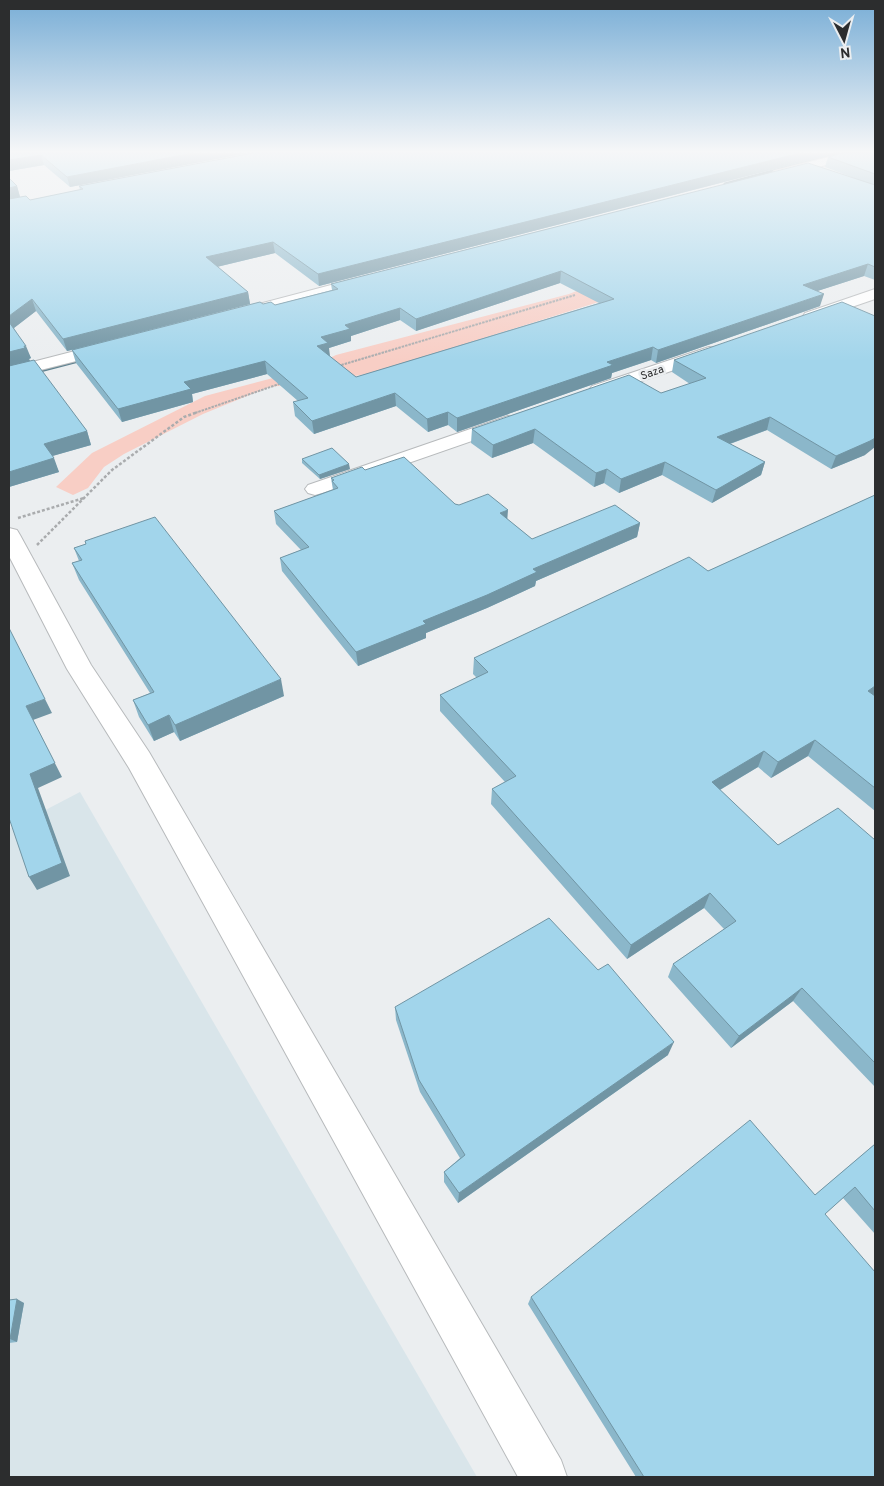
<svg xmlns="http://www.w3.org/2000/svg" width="884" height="1486" font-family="Overpass,sans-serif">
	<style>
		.built { fill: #d9e5ea }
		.green { fill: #f8cec5 }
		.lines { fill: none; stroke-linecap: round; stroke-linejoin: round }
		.stream-far1 { stroke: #5e8290; stroke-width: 3 }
		.stream { stroke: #5e8290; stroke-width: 4.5 }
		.minor-casing { stroke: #b7babc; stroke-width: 2 }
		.path-far1 { stroke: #aaacae; stroke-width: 2; stroke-dasharray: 2.5 1; stroke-linecap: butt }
		.path { stroke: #aaacae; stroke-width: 2.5; stroke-dasharray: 3 2; stroke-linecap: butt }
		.minor { fill: #fff; fill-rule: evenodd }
		.wall { fill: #8bb7ca; fill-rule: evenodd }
		.shaded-wall { fill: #7195a4 }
		.building { fill: #a2d5eb; stroke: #7195a4; fill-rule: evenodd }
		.labels { text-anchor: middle; stroke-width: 5; stroke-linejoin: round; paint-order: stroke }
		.far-street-label { font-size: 11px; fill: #2c2d2e; stroke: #ebeef0 }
	</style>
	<rect width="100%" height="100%" fill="#ebeef0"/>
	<path class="built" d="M80,792L477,1477H9V829Z"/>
	<path class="green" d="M604,280L605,300L376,372L334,380L269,387L203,414L124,454L104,467L88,488L73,495L56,487L92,453L205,396L307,369L336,355L569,294Z"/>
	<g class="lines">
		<path class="stream-far1" d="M725,184L838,153"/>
		<path class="stream" d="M33,372L83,359"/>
		<g class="minor-casing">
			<g id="minor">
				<path d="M845,153H865L863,155L778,178L772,174L774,171Z"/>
				<path d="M369,275L374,277L377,280L374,283L238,319L232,317L230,314L232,311Z"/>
				<path d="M875,289V299L811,321L805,319L803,316L805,313Z"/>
				<path d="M110,342L116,343L118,347L116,351L9,378V368Z"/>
				<path d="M709,347L715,348L718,352L715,356L604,394L598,395L592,394L589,390L592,386Z"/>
				<path d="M508,416L515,418L517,422L515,426L322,493L315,495L308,493L305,489L308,485Z"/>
				<path d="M9,528L17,530L20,535L91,665L149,752L561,1460L567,1477H518L129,768L67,669L9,556Z"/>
			</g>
		</g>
		<g class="path-far1">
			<path d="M338,366L575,295"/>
			<path d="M195,413L282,383"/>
		</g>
		<g class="path">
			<path d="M18,518L84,498"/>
			<path d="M37,545L112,470L184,417L198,412"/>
		</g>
		<use href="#minor" class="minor"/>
	</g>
	<g class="wall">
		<path d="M9,153H248L70,187L44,165L9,171Z"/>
		<path d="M253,153H837L319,286L275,253L217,267L248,292L250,304L89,346L263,304L275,305L332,290L331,284L854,178L825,167L828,157L875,153V280L864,276L817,291L820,306L656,363L651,360L612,373L611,378L457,432L448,425L428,432L396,406L314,434L295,416L293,402L298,401L267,374L192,394L193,402L122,422L76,363L72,350L67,351L36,311L14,328L31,358L29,359L30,361L87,431L91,445L52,456L59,472L9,487L17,186L20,197L30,200L80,190L79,186ZM560,283L599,303L356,377L329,356V348L351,341V336L400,320L416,331Z"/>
		<path d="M674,360L865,455L831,469L767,430L730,444L765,462L761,475L712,503L662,475L619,493L604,483L594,487L533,443L492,458L471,443L472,429L661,393L690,384L672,372Z"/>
		<path d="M302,459L350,469L320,479L302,463Z"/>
		<path d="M365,470L455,504L507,519L532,539L640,523L637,537L536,581L535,586L487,608L426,633V638L358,666L282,571L280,558L301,550L276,524L274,511L333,490L331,478Z"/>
		<path d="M875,495V811L808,756L771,778L758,767L720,790L778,845L875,840V1087L793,1001L731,1048L668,977L673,964L724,929L704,908L627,959L491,804L492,789L505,782L440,711V695L477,678L473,674L474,658L708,571Z"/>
		<path d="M85,541L284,696L180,741L174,732L154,741L139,717L133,700L150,693L79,580L72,563L79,561L74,548L86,544Z"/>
		<path d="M395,1007L668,1055L458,1203L444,1182V1172L460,1158L420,1092L396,1020Z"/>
		<path d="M875,1144V1234L843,1198L825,1214L875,1477H636L528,1304L531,1297L815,1195Z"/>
		<path d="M9,1300L24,1303L17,1342L9,1343Z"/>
	</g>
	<g class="shaded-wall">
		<path d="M193,153H248L70,187L67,177Z"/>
		<path d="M800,153H837L319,286L318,274Z"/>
		<path d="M41,155L44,165L9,171V160Z"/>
		<path d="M17,186L20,197L9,200V188Z"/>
		<path d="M273,242L275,253L208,269L206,257Z"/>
		<path d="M868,264L864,276L799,297L803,285Z"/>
		<path d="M561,271L560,283L416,331V319Z"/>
		<path d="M248,292L250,304L67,351L63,339Z"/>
		<path d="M824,294L820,306L656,363L658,350Z"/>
		<path d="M32,299L36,311L10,331L9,326V316Z"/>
		<path d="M400,308V320L351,336V341L329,348L330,356L318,359L317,346L321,337L345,325Z"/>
		<path d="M26,346L31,358L29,359L30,361L9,367V352Z"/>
		<path d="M653,347L651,360L612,373L611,378L457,432V418L607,362Z"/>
		<path d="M265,361L267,374L192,394L193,402L122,422L118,409L184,382Z"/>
		<path d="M395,393L396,406L314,434L312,421Z"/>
		<path d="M448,412V425L428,432L427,419Z"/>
		<path d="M770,417L767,430L713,450L717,437Z"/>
		<path d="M535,429L533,443L492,458L493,445Z"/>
		<path d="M87,431L91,445L49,457L44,444Z"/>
		<path d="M875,438V447L865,455L831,469L836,456Z"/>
		<path d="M54,458L59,472L9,487V472Z"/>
		<path d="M665,462L662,475L619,493L621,479Z"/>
		<path d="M765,462L761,475L712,503L716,490Z"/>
		<path d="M349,464L350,469L320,479L319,475Z"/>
		<path d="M607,469L604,483L594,487L596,473Z"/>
		<path d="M508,510L507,523L500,513Z"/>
		<path d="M640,523L637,537L536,581L535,586L487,608L426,633V638L358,666L356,652L533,569Z"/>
		<path d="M281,679L284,696L180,741L175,725Z"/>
		<path d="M875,686V698L868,691Z"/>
		<path d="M45,699L52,713L33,720L62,777L38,788L70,876L37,890L29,877L30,774L26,706Z"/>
		<path d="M169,715L174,732L154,741L148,725Z"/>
		<path d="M815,740L808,756L771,778L778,762Z"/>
		<path d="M764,751L758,767L706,798L712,782Z"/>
		<path d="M710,893L704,908L627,959L631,945Z"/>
		<path d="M802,988L793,1001L731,1048L739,1036Z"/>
		<path d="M674,1042L668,1055L458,1203L459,1193Z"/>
		<path d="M17,1299L24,1303L17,1342L10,1339Z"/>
	</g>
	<g class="building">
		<path d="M9,153H193L67,177L41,155L9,160Z"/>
		<path d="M253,153H800L318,274L273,242L206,257L248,292L63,339L32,299L9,316V199L26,196L30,200L83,189L79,186Z"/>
		<path d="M843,153H875V174L828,157Z"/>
		<path d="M808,163L875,185V267L868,264L803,285L824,294L658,350L653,347L607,362L613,365L457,418L448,412L427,419L395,393L312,421L293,402L308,398L265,361L184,382L191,389L118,409L72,350L260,302L263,304L271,302L275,305L338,289L331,284ZM561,271L614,299L356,377L317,346L328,343L321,337L350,329L345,325L400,308L416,319Z"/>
		<path d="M9,178L17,186L9,188Z"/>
		<path d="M842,302L875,316V438L870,441L836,456L770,417L717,437L765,462L716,490L665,462L621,479L607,469L596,473L535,429L493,445L472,429L629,375L661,393L706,378L674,360Z"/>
		<path d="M9,322L26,346H24L25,348L9,352Z"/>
		<path d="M34,360L87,431L44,444L54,458L9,472V366Z"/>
		<path d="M332,448L349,464L319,475L302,459Z"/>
		<path d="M404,457L455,504L459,505L488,494L508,510L500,513L532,539L615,505L640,523L533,569L537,572L487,595L423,621L426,624L356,652L280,558L309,547L274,511L338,488L332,481L334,480L331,478L362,467L365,470Z"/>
		<path d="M875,495V686L868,691L875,696V788L815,740L778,762L764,751L712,782L778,845L838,808L875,840V1063L802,988L739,1036L673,964L736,921L710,893L631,945L492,789L516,776L440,695L488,672L474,658L689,557L708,571Z"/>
		<path d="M155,517L281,679L175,725L169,715L148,725L133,700L154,692L72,563L82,560L74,548L86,544L85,541Z"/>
		<path d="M9,628L45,699L26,706L55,763L30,774L62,863L29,877L9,818Z"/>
		<path d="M549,918L598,970L608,964L674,1042L459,1193L444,1172L465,1155L419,1080L395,1007Z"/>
		<path d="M750,1120L815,1195L875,1144V1211L855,1187L825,1214L875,1272V1477H644L531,1297Z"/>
		<path d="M17,1299L10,1339H9V1300Z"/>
	</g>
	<linearGradient id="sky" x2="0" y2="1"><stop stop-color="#79aed6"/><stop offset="0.42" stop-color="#f6f7f8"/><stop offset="1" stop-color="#f6f7f8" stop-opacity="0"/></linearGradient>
	<rect width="884" height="361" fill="url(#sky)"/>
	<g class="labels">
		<g class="far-street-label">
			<text transform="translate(652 372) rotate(-19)" y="4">Saza</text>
		</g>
	</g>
	<rect width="884" height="1486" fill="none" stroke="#2c2d2e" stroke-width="20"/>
	<g transform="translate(844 40) rotate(174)" stroke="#ebeef0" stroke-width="4" paint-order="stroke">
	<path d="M0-4L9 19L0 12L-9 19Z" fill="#2c2d2e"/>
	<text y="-8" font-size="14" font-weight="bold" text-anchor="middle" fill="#2c2d2e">N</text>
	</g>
</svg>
